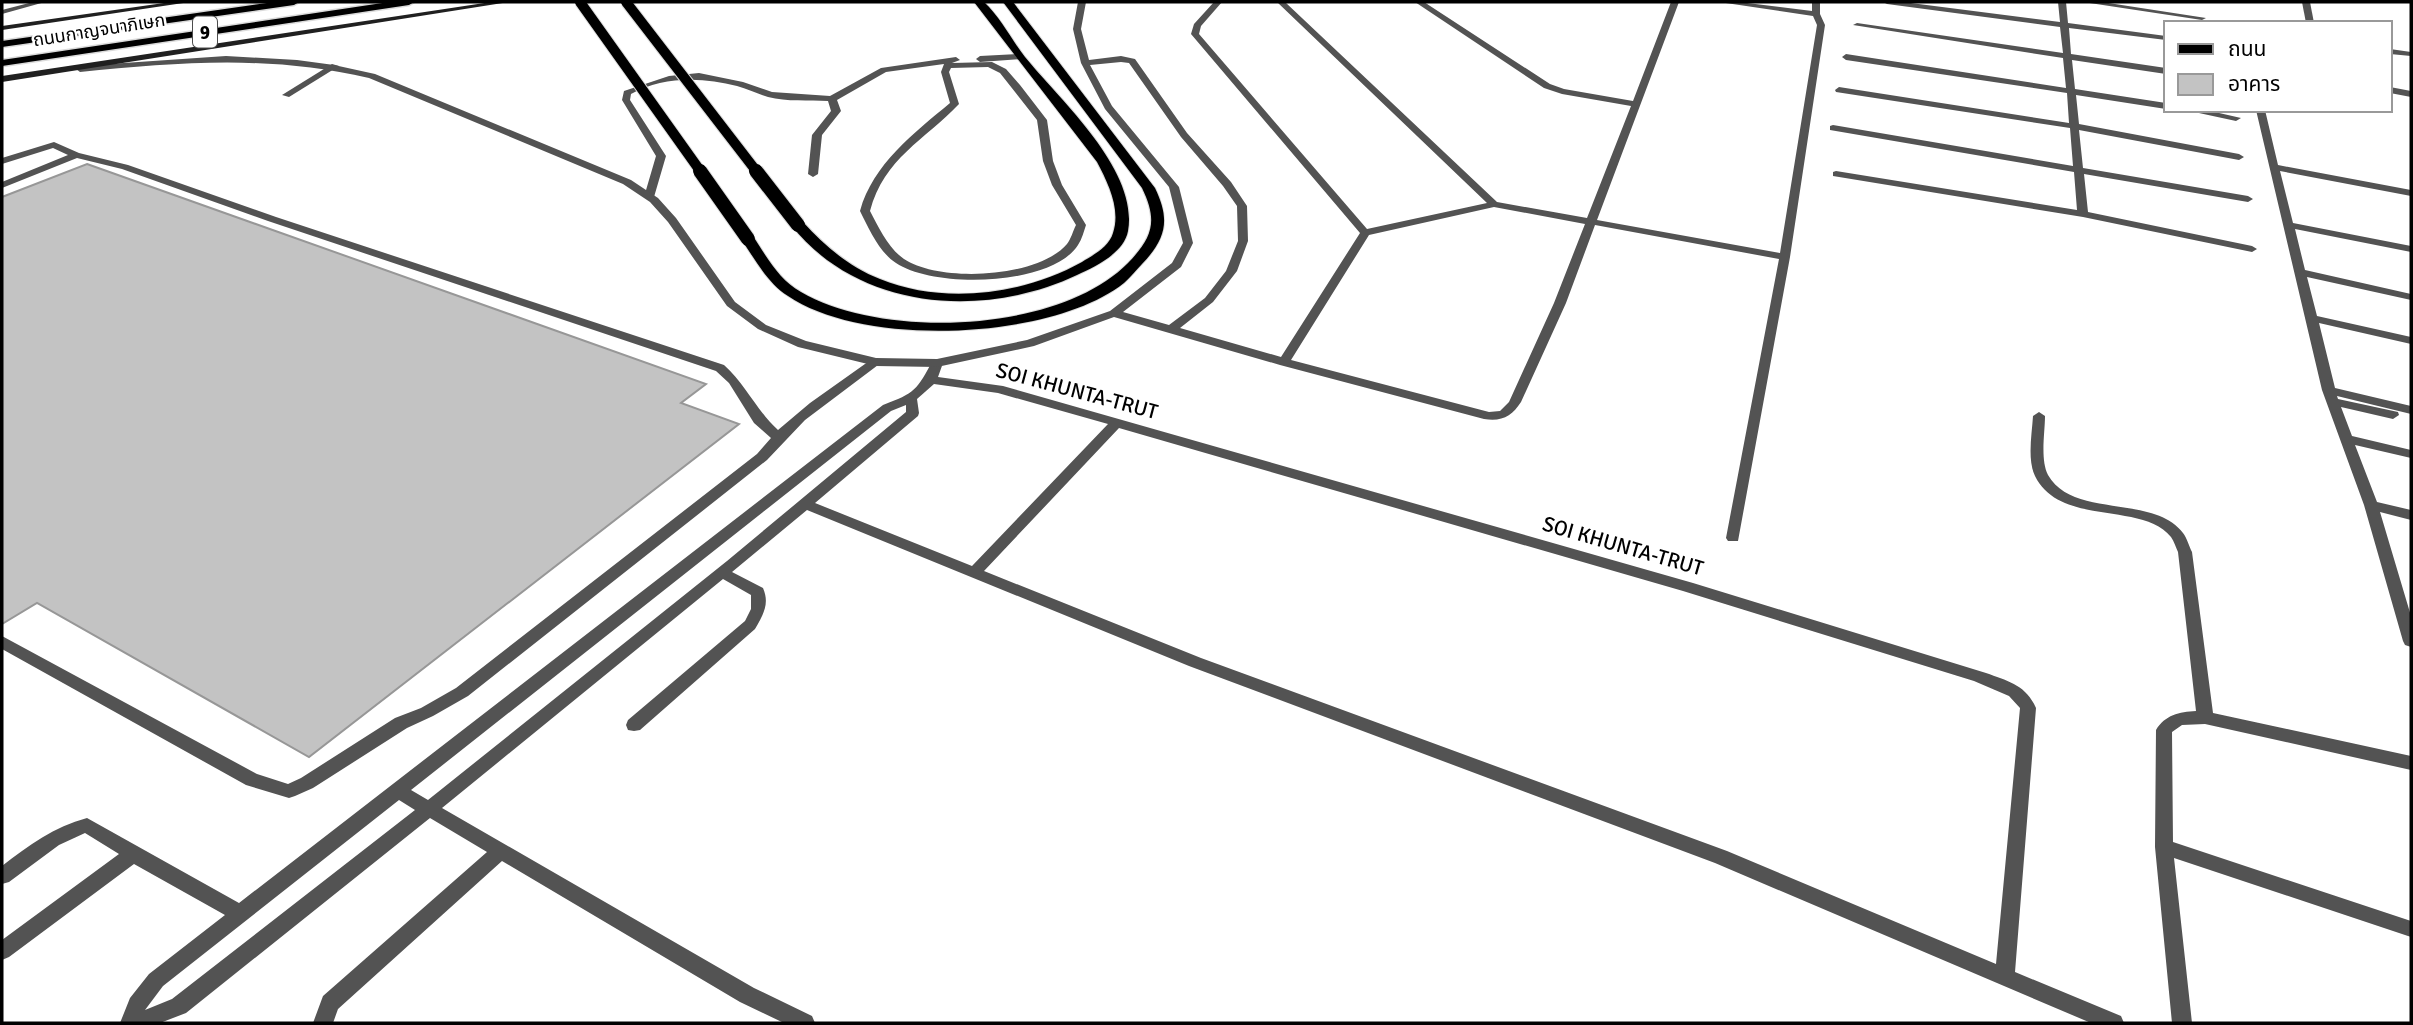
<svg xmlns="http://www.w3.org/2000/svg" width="2413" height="1025" font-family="Signika,'Noto Sans Thai',sans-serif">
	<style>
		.building { fill: #c3c3c3; stroke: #979797; stroke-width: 2 }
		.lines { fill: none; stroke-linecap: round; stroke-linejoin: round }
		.primary-casing { stroke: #dbdbdb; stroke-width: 2 }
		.trunk-casing { stroke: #dbdbdb; stroke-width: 3 }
		.service { fill: #535353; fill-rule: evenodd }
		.minor { fill: #535353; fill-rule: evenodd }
		.secondary { fill: #202020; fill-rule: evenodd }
		.primary { fill: #000; fill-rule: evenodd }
		.trunk { fill: #000; fill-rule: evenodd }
		.primary-bridge-far1-casing { stroke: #dbdbdb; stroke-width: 12; stroke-linecap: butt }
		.primary-bridge-casing { stroke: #dbdbdb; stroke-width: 16; stroke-linecap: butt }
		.primary-bridge-far1 { stroke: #000; stroke-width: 10 }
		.primary-bridge { stroke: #000; stroke-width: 14 }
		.labels { text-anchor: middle; stroke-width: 5; stroke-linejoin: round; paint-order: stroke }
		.far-street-label { font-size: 18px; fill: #000; stroke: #fff }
		.shield { fill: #fff; stroke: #4c4c4c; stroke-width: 2 }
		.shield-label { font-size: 19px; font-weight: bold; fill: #000 }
		.street-label { font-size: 21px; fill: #000; stroke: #fff }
	</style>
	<rect width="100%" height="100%" fill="#fff"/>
	<path class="building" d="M87,164L706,384L681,403L739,424L309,757L37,603L2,624V197Z"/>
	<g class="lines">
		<g class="primary-casing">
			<g id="primary">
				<path d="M974,2H984C1001,18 1011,39 1025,57C1060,100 1139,170 1128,231C1124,253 1095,267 1077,275C984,319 859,311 791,225L793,222H803C825,246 849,267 880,279C943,305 1023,295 1082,262C1093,255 1109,247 1113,233C1121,209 1108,183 1097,162Z"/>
				<path d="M1003,2H1013L1155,188C1170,219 1167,238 1142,264C1136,270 1131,277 1124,283C1052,340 864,348 788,296C767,283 755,259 741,239L743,236H753C766,256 779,280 801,292C884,340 1059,333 1128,263C1153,237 1158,221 1142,188Z"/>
			</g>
		</g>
		<g class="trunk-casing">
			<g id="trunk">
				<path d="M274,2H299L294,5L2,47V41Z"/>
				<path d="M389,2H414L409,5L2,66V60Z"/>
			</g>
		</g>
		<g class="service">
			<path d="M1019,54L1022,55V59L980,62L976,59L980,56Z"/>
			<path d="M956,57L960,60L952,63L992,62L1006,69L1020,85L1047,120L1053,161L1062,185L1086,225C1084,231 1082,239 1078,245C1052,286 934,289 896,263C879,252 869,229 860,211C873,164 914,133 950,103L941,72L944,64L886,72L837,100L841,111L822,135L818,174L813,177L808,174L812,135L831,111L828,101C809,100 787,102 768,97C758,94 748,89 737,86C703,77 663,76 631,94L630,100L666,156L654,197L649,200L644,197L656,156L622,100L624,91L669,76L699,73L743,82L772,92L830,96L881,68ZM988,67L1000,73L1037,120L1043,161L1052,185L1076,225C1073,231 1071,239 1067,244C1038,278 940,283 904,259C888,248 879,228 870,211C884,158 925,140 959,104L949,72L951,68Z"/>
			<path d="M332,64L339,66L289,97L282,95Z"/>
			<path d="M54,142L79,153L128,165L276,217L724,365C746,385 757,411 778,430L810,403L872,359L876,358L882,362L805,420L767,460L468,696L433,716L407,728L313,788L295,796L289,798L246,785L2,649V636L257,774L288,784L301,778L395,718L421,708L456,688L757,454L771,438L754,423L729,383L716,371L268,221L122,169L77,158L2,188V182L68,155L53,148L2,164V158Z"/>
			<path d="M937,359L943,363L938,377L1003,386L1693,583L1986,673C2008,681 2026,685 2036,708L2015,972L2121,1016L2124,1023H2091L1715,863L1189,666L807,510L732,572L763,588C770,604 763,615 755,629L640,730L634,731L628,730L626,725L628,720L745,621L751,609V595L723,579L442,808L754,988L812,1016L815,1023H784L740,1002L502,861L338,1009L333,1023H313L323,996L487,852L430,818L186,1013L160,1023H120L130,998L149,974L225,915L134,864L9,957L2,960V940L119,854L85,833L59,845L9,882L2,884V866C29,845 54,827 87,818L239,903L883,405C915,393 917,390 933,360ZM934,384L998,393L1108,424L972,566L815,503L918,416L919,413L917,399ZM906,405V412L727,561L428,800L411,790L891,411ZM1119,428L1683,591L1974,681L2009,696L2020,708L1996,964L1727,851L1201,658L984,571ZM399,800L415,810L172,999L145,1010L163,986Z"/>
		</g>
		<g class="minor">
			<path d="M33,2H45L2,14V10Z"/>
			<path d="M1078,2H1086L1081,29L1089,60L1121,56L1135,59L1187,133L1231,182L1247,206L1248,241L1237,271L1213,302L1180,328L1281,357L1360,233L1191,34L1194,24L1214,2H1222L1201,26L1199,34L1367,229L1487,203L1277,2H1285L1497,202L1587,218L1631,106L1562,94L1544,88L1415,2H1424L1550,84L1564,89L1633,101L1671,2H1679L1597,220L1780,253L1817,25L1813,16L1719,2H1739L1812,11V2H1820V14L1825,25L1790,257L1738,541H1728L1726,538L1779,259L1595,225L1566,303L1521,402C1512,416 1502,422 1484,419L1280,365L1114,317L1034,346L937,367L876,366L798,347L758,329L727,306L668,222L650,202L623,184L369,78C269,55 182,62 80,72L76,69L80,66L226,56L297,60L334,65L375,74L631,180L658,198L676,218L735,302L766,325L806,341L876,358L937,359L1027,340L1110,311L1172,263L1183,243L1169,187L1105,109L1081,63L1073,29ZM1121,62L1129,63L1181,137L1223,186L1237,206L1238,241L1226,271L1205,298L1169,325L1123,312L1181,267L1193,243L1179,187L1112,106L1090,65ZM1494,207L1585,224L1554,303L1509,402L1500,411L1489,412L1291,360L1369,235Z"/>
			<path d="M1883,2H1903L2060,22L2058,2H2066L2068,23L2166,36V40L2069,28L2071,54L2166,68V74L2072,60L2075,89L2166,103V109L2076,95L2079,124L2239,154L2244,157L2239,160L2079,130L2083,168L2248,196L2253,199L2248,202L2084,174L2088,212L2252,246L2257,249L2252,252L2083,217L1833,176V172L1836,171L2077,210L2074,172L1830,130V126L1833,125L2073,166L2070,128L1836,92L1835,90L1839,87L2069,123L2067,93L1846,60L1842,57L1846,54L2066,88L2063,58L1853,25L1857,23L2063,53L2060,27L1887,4Z"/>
			<path d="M2083,2H2102L2206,18L2202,20Z"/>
			<path d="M2302,2H2310L2314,23H2306Z"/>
			<path d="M2390,49L2411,52V56L2390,54Z"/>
			<path d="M2390,87L2411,91V97L2390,93Z"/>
			<path d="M2185,110H2206L2241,118L2236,121Z"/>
			<path d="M2256,110H2265L2278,165L2411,190V196L2280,171L2293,223L2411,246V252L2295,229L2305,270L2411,294V300L2307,277L2317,316L2411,337V344L2319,323L2335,388L2411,406V414L2337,396L2338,399L2398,412L2399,415L2393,419L2341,407L2352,436L2411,450V458L2355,445L2377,502L2411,510V520L2380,512L2411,616V647L2405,645L2403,641L2364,505L2322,390Z"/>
			<path d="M2039,412L2045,416C2045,433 2040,459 2048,475C2073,519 2154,494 2183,533C2187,538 2189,546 2192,552L2213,713L2411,756V770L2205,724L2182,725L2172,732L2173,842L2411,921V937L2174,858L2192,1023H2172L2155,847L2156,730C2165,715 2179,712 2196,711L2178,552C2176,548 2174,541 2171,537C2142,501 2060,527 2035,476C2027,459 2032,434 2033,416Z"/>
		</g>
		<g class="secondary">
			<path d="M171,2H190L2,30V26Z"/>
			<path d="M491,2H509L2,82V76Z"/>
		</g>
		<use href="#primary" class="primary"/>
		<use href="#trunk" class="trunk"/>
		<g class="primary-bridge-far1-casing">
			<g id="primary-bridge-far1">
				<path d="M580,2L701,172"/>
				<path d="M626,2L757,172"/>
			</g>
		</g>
		<g class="primary-bridge-casing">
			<g id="primary-bridge">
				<path d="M700,171L748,239"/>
				<path d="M756,171L798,225"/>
			</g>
		</g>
		<use href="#primary-bridge-far1" class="primary-bridge-far1"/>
		<use href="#primary-bridge" class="primary-bridge"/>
	</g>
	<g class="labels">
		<g class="far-street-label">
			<text transform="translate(99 30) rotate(-9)" y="6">ถนนกาญจนาภิเษก</text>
		</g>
		<rect class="shield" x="193" y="16.5" width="24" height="31" rx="5"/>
		<g class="shield-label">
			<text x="205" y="39">9</text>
		</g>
		<g class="street-label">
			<text transform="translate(1077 391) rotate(15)" y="7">SOI KHUNTA-TRUT</text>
			<text transform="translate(1623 546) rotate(16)" y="7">SOI KHUNTA-TRUT</text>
		</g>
	</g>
	<rect width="2413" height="1025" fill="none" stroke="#000000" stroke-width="7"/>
	<rect x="2164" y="21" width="228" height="91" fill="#ffffff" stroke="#999999" stroke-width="2"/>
	<rect x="2178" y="44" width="35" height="10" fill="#000000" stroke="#999999" stroke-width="2"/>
	<text x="2228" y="56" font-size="21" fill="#000000">ถนน</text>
	<rect x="2178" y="74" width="35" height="21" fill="#c3c3c3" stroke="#999999" stroke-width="2"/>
	<text x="2228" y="91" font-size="21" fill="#000000">อาคาร</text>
</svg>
